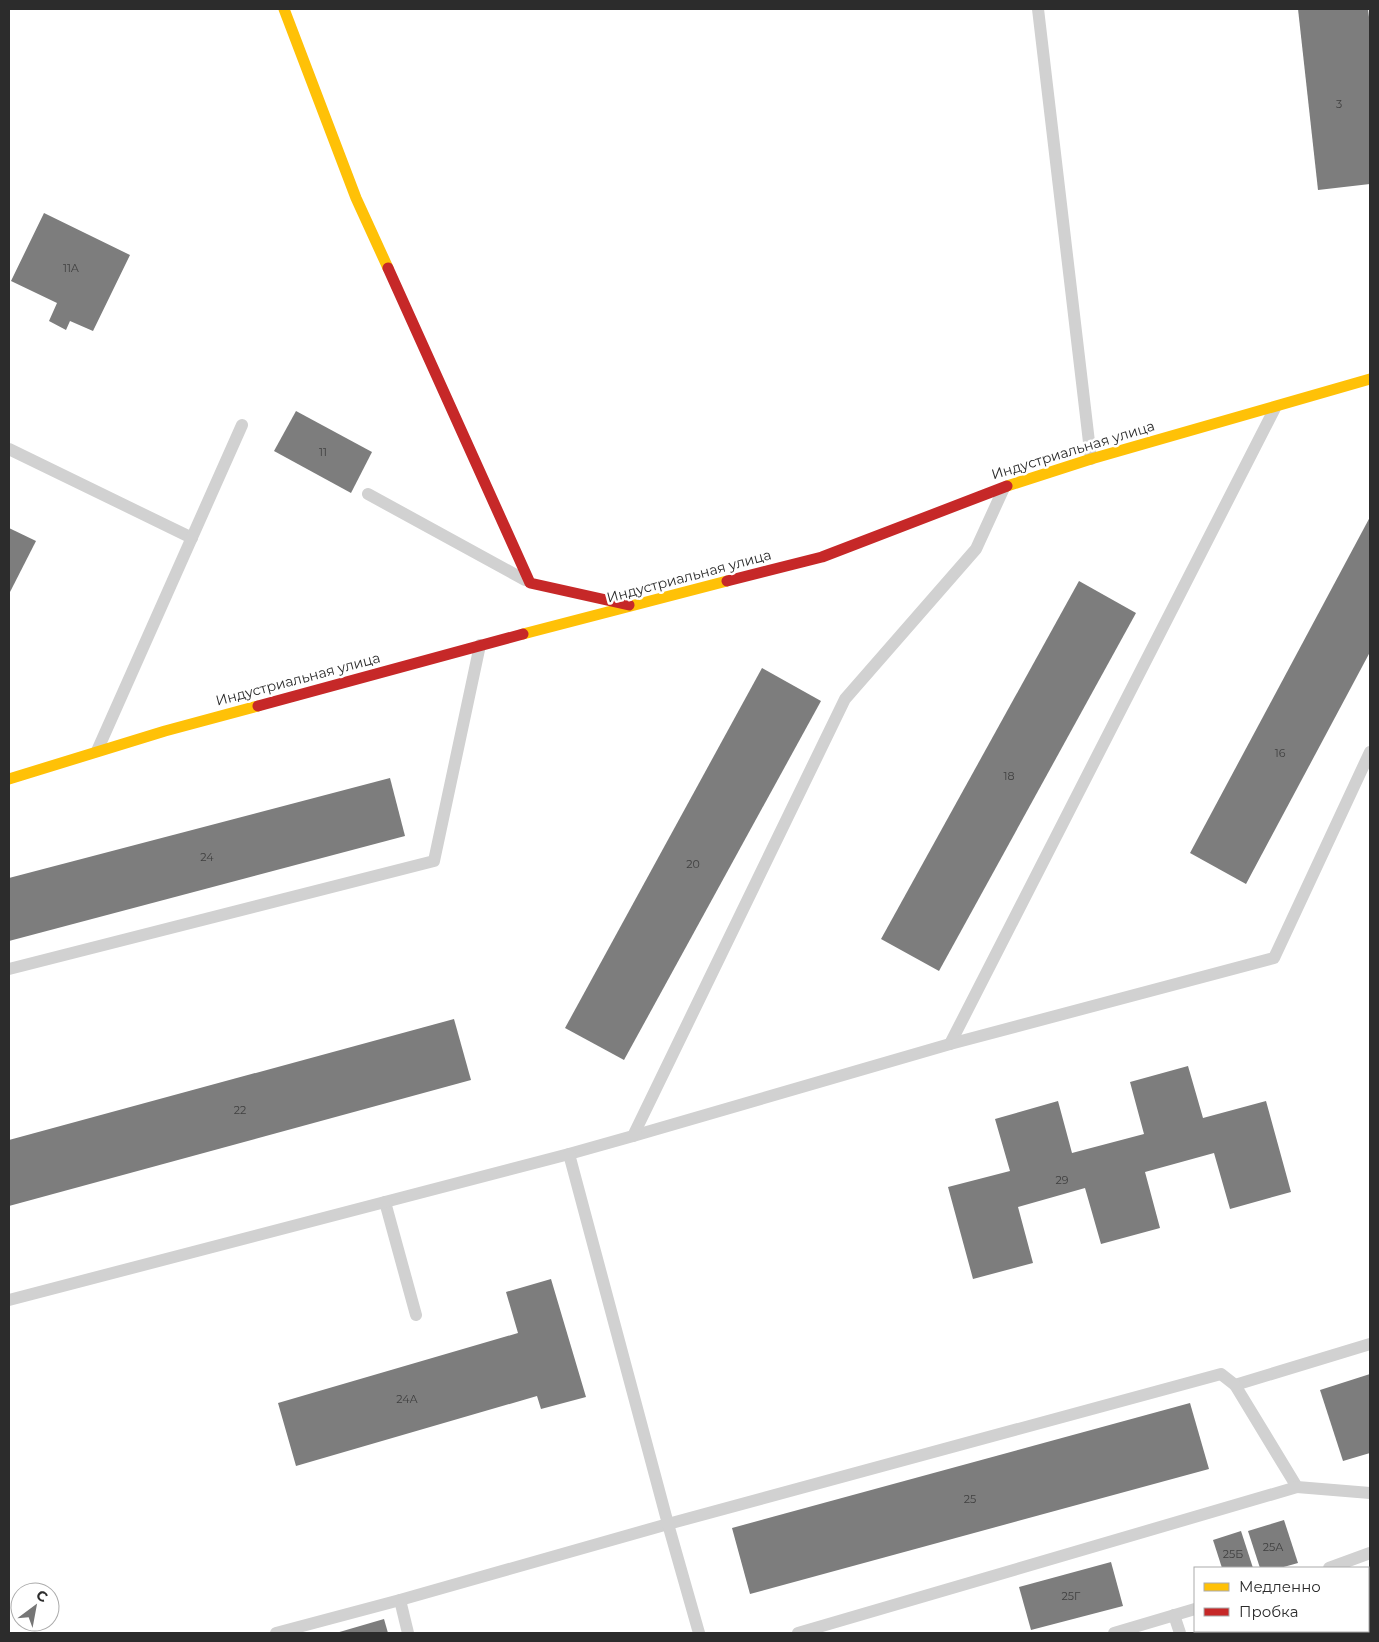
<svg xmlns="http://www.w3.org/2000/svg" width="1379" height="1642" font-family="Montserrat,sans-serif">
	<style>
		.building { fill: #7d7d7d }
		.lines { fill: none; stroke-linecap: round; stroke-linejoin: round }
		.lane { stroke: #d1d1d1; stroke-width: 12 }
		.slow { stroke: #ffc107; stroke-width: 11 }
		.jam { stroke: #c62828; stroke-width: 11 }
		.labels { text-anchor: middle; stroke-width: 5; stroke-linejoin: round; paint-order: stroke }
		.number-label { font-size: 11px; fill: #404040 }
		.street-label { font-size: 14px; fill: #2c2c2c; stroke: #fff }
	</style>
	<rect width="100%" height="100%" fill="#fff"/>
	<g class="building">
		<path d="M1298,9H1368L1370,25V184L1318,190Z"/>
		<path d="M44,213L130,255L93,331L70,321L66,330L49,321L57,303L11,281Z"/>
		<path d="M296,411L372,452L351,493L274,451Z"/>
		<path d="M1370,517V652L1246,884L1190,853Z"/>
		<path d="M9,528L36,541L9,594Z"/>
		<path d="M1079,581L1136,613L939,971L881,939Z"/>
		<path d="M762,668L821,701L624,1060L565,1028Z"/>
		<path d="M390,778L405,836L9,941V878Z"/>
		<path d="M454,1019L471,1080L9,1206V1140Z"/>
		<path d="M1188,1066L1203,1118L1266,1101L1291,1192L1230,1209L1214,1153L1145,1172L1160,1228L1101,1244L1085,1188L1018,1207L1033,1263L973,1279L948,1187L1010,1171L995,1119L1058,1101L1072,1153L1144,1134L1130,1082Z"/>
		<path d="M551,1279L586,1397L541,1409L537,1396L296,1466L278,1403L518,1333L506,1292Z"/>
		<path d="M1370,1374V1453L1343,1461L1320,1390Z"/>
		<path d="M1190,1403L1209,1469L750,1594L732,1528Z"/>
		<path d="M1284,1520L1298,1563L1280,1568H1260L1248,1531Z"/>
		<path d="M1241,1531L1253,1568H1222L1213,1540Z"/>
		<path d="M1111,1562L1123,1606L1031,1630L1019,1587Z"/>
		<path d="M384,1619L388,1633H336Z"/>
	</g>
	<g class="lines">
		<g class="lane">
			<path d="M1038,9L1091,459"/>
			<path d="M9,449L192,538"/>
			<path d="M368,494L525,580"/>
			<path d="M97,751L242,425"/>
			<path d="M9,969L434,861L480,645"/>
			<path d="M950,1044L1275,408"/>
			<path d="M633,1136L950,1044L1274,958L1370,752"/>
			<path d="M385,1202L416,1315"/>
			<path d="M9,1300L569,1154L633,1136L845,699L976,549L1003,490"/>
			<path d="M1235,1385L1370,1344"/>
			<path d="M1329,1568L1370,1553"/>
			<path d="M400,1600L408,1633"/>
			<path d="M1174,1615L1180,1633"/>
			<path d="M276,1633L400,1600L668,1524L569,1154"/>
			<path d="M699,1633L668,1524L1221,1374L1235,1385L1297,1487L1370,1493"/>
			<path d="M798,1633L1297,1487"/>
			<path d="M1114,1633L1195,1609"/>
		</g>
		<g class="slow">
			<path d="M284,9L356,198L388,268"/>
			<path d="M1007,486L1091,459L1370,379"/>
			<path d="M523,634L727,581"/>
			<path d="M9,779L165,731L258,706"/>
		</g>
		<g class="jam">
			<path d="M388,268L530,583L629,605"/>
			<path d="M727,581L822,557L1007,486"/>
			<path d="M258,706L523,634"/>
		</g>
	</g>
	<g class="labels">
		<g class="number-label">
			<text x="1339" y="108">3</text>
			<text x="71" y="272">11А</text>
			<text x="323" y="456">11</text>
			<text x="1280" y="757">16</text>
			<text x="1009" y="780">18</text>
			<text x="207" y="861">24</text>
			<text x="693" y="868">20</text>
			<text x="240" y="1114">22</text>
			<text x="1062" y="1184">29</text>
			<text x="407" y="1403">24А</text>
			<text x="970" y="1503">25</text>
			<text x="1273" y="1551">25А</text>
			<text x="1233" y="1558">25Б</text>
			<text x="1071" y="1600">25Г</text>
		</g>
		<g class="street-label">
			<text transform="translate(1073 450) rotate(-17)" y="5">Индустриальная улица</text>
			<text transform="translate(689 576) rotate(-15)" y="5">Индустриальная улица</text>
			<text transform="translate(298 679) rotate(-15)" y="5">Индустриальная улица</text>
		</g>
	</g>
	<rect width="1379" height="1642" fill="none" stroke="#2c2c2c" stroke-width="20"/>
	<rect x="1194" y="1567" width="175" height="65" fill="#ffffff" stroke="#ababab"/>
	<rect x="1204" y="1583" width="25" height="8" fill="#ffc107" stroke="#ababab"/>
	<text x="1239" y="1592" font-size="15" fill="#2c2c2c">Медленно</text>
	<rect x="1204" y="1608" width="25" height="8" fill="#c62828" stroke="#ababab"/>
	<text x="1239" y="1617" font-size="15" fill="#2c2c2c">Пробка</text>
	<g transform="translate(35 1607) rotate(32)"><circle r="24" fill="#ffffff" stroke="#ababab"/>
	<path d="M0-4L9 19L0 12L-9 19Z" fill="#767676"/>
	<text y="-8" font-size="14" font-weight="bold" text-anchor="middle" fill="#2c2c2c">С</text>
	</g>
</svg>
